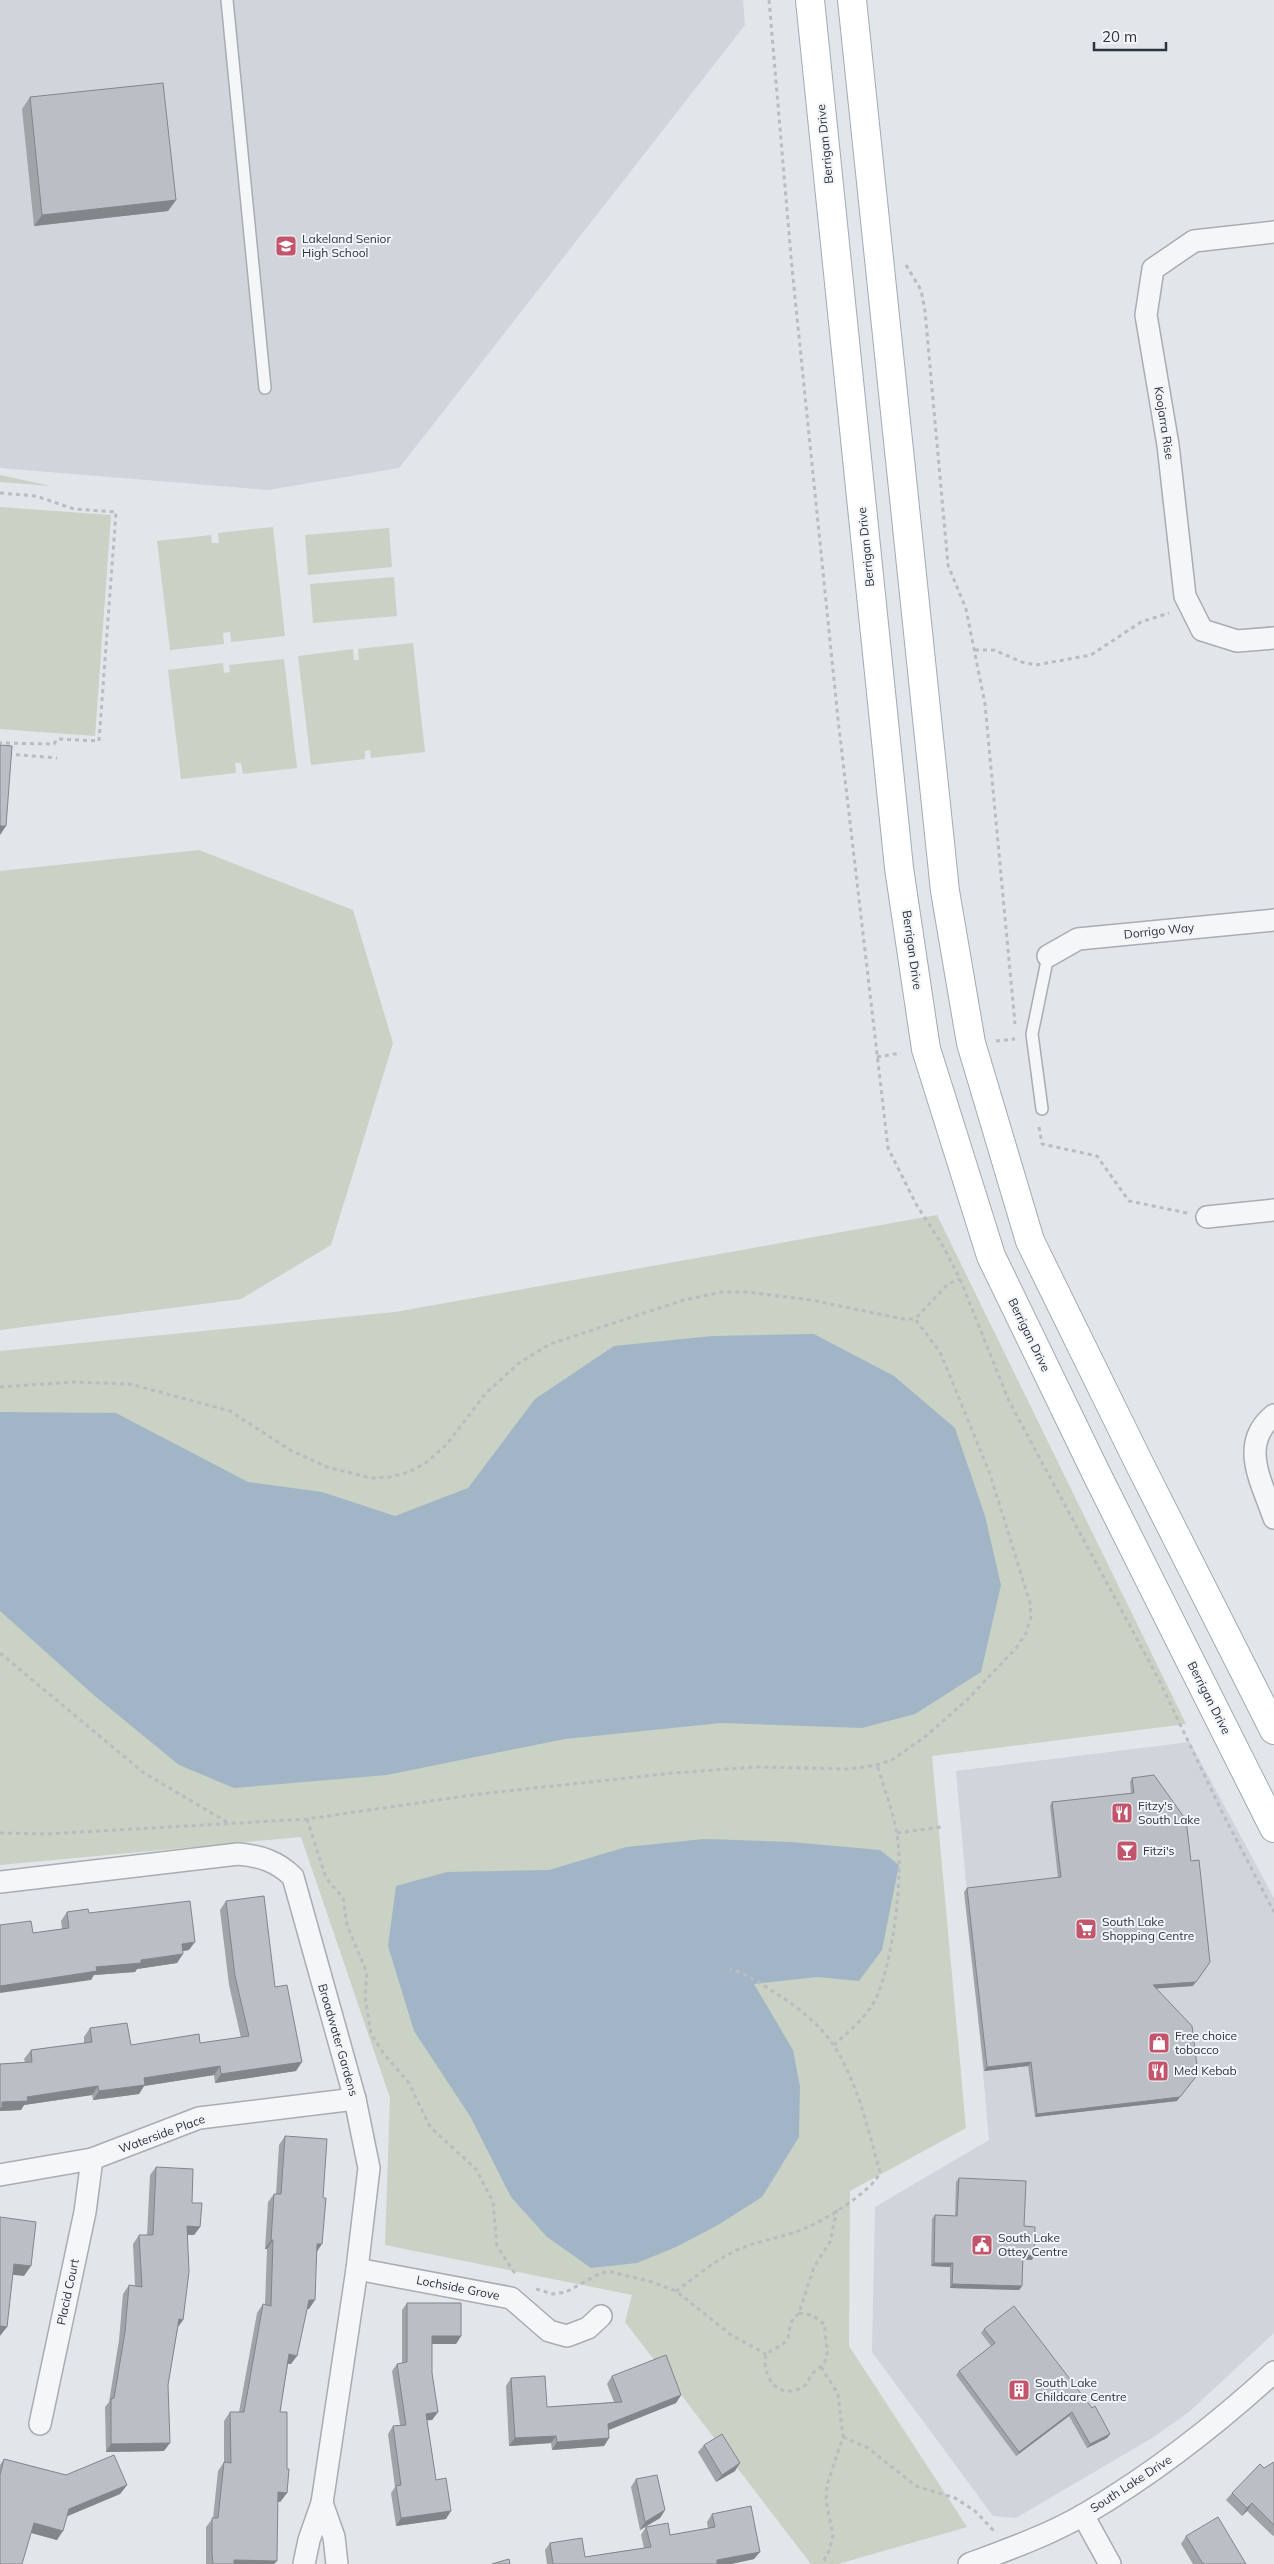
<svg xmlns="http://www.w3.org/2000/svg" width="1274" height="2564" font-family="Mulish,sans-serif">
	<style>
		.built { fill: #d0d5db }
		.green { fill: #c9d2c4 }
		.water { fill: #a1b5c6 }
		.lines { fill: none; stroke-linecap: round; stroke-linejoin: round }
		.lane-casing { stroke: #a8acb3; stroke-width: 14 }
		.street-casing { stroke: #a8acb3; stroke-width: 24 }
		.primary-casing { stroke: #a3aab4; stroke-width: 30 }
		.path { stroke: #b9bcc1; stroke-width: 3; stroke-dasharray: 4 4; stroke-linecap: butt }
		.lane { stroke: #f5f6f8; stroke-width: 11 }
		.street { stroke: #f5f6f8; stroke-width: 21 }
		.primary { stroke: #fff; stroke-width: 28 }
		.wall { fill: #a0a4a9 }
		.shaded-wall { fill: #82868a }
		.building { fill: #babfc5; stroke: #82868a }
		.labels { text-anchor: middle; stroke-width: 4; stroke-linejoin: round; paint-order: stroke }
		.street-label { font-size: 12px; fill: #2c3440; stroke: #f2f4f7 }
		.poi-label { font-size: 12px; fill: #2c3440; stroke: #f2f4f7; text-anchor: start }
	</style>
	<rect width="100%" height="100%" fill="#e2e5e9"/>
	<g class="built">
		<path d="M0,0H743L745,25L399,468L268,490L0,468Z"/>
		<path d="M1190,1742L1274,1898V2333L1189,2412L1152,2438L1016,2518L993,2516L872,2352L875,2207L989,2140L956,1771Z"/>
	</g>
	<g class="green">
		<path d="M0,475L51,486L0,482Z"/>
		<path d="M0,507L111,515L95,736L0,729Z"/>
		<path d="M273,527L285,636L231,642L230,632L223,633L224,644L170,650L157,541L211,535L212,543H219L218,533Z"/>
		<path d="M389,528L392,567L308,575L305,535Z"/>
		<path d="M394,577L397,616L313,623L310,584Z"/>
		<path d="M413,643L425,752L371,758L370,750L365,751V759L311,765L298,656L353,649L354,660H359L358,649Z"/>
		<path d="M284,659L297,768L243,774L241,763H235L236,773L181,779L168,670L223,663L224,673L230,672L229,665Z"/>
		<path d="M199,850L353,910L393,1043L331,1245L241,1299L0,1330V871Z"/>
		<path d="M937,1215L1186,1724L932,1756L966,2128L850,2191L849,2346L967,2527L838,2564H811L625,2322L632,2295L385,2245L390,2098L301,1837L0,1865V1351L395,1312Z"/>
	</g>
	<g class="water">
		<path d="M814,1334L894,1376L955,1428L985,1516L1001,1585L981,1672L915,1714L862,1728L721,1723L565,1739L387,1775L234,1788L179,1765L96,1697L0,1611V1412L116,1413L248,1482L322,1492L395,1516L468,1488L535,1399L614,1346L712,1336Z"/>
		<path d="M704,1839L792,1842L880,1850L899,1865L882,1950L859,1981L817,1977L754,1984L793,2050L800,2087L799,2137L762,2197L718,2225L676,2247L637,2263L591,2268L547,2237L511,2197L470,2116L414,2031L388,1946L396,1886L447,1872L549,1870L626,1847Z"/>
	</g>
	<g class="lines">
		<g class="lane-casing">
			<g id="lane">
				<path d="M227,0L265,388"/>
				<path d="M1042,1109L1032,1034L1048,956"/>
			</g>
		</g>
		<g class="street-casing">
			<g id="street">
				<path d="M1274,232L1194,241L1153,269L1146,315L1168,445L1185,596L1202,630L1237,641L1274,638"/>
				<path d="M1048,956L1078,939L1274,920"/>
				<path d="M1207,1217L1274,1210"/>
				<path d="M1274,1415C1238,1444 1262,1482 1274,1518"/>
				<path d="M0,1882L238,1854C260,1856 277,1861 293,1877L355,2099L369,2168L357,2269L322,2503L309,2540L304,2564"/>
				<path d="M0,2175L92,2159L199,2118L355,2099"/>
				<path d="M357,2269L511,2298L549,2331L567,2336L588,2328L601,2316"/>
				<path d="M40,2424L85,2212L92,2159"/>
				<path d="M322,2503L334,2537L337,2564"/>
				<path d="M1083,2515L1110,2564"/>
				<path d="M969,2564C1007,2550 1049,2535 1085,2514C1153,2474 1215,2426 1274,2372"/>
			</g>
		</g>
		<g class="primary-casing">
			<g id="primary">
				<path d="M810,0L899,868L926,1049L991,1256L1097,1475L1274,1828"/>
				<path d="M852,0L945,891L971,1043L1030,1241L1139,1463L1274,1730"/>
			</g>
		</g>
		<g class="path">
			<path d="M769,0L792,268L838,719L888,1148L916,1204L943,1246L960,1279L1009,1401L1159,1680L1220,1808L1274,1912"/>
			<path d="M906,265L921,290L925,311L948,565L966,609L985,704L1015,1024"/>
			<path d="M0,493L36,496L74,509L116,512L99,741L57,739L54,744L0,743"/>
			<path d="M975,650H994L1022,662L1036,665L1091,655L1141,622L1169,613"/>
			<path d="M8,754L57,758"/>
			<path d="M996,1041L1015,1039"/>
			<path d="M877,1057L901,1053"/>
			<path d="M1039,1127L1042,1144L1097,1156L1129,1201L1187,1213"/>
			<path d="M0,1387L74,1382L130,1384L230,1411L290,1450L327,1467L371,1478L390,1477L409,1472L427,1462L447,1444L485,1394L519,1363L550,1344L684,1300L722,1292H747L811,1300L903,1319H915"/>
			<path d="M0,1653L144,1773L227,1822"/>
			<path d="M307,1819L326,1878L343,1898L347,1925L367,1973L365,1996L371,2034L384,2054L409,2083L430,2127L476,2169L493,2202L497,2246L516,2275"/>
			<path d="M0,1833L47,1834L307,1819L479,1794L673,1773L756,1767L850,1769L877,1765L892,1760L926,1736L968,1699L1017,1647L1026,1633L1031,1617L1030,1603L990,1474L940,1352L915,1319L948,1284L960,1279"/>
			<path d="M897,1833L941,1827"/>
			<path d="M834,2045C848,2032 866,2018 875,2000C893,1965 904,1873 897,1835C893,1811 884,1788 877,1765"/>
			<path d="M536,2289L553,2294L566,2292L597,2275L608,2271L652,2282L676,2291L731,2335L766,2354"/>
			<path d="M676,2291C694,2278 713,2262 733,2252C757,2240 784,2238 808,2227C826,2219 874,2190 880,2172C868,2130 858,2083 834,2046C821,2025 795,2005 774,1992C760,1983 747,1974 730,1969"/>
			<path d="M799,2313L812,2315L825,2325C824,2334 829,2352 826,2359C824,2366 818,2368 813,2373C808,2379 808,2385 801,2388C777,2400 761,2375 766,2354L783,2344L788,2338L791,2322L799,2313L814,2267L830,2242L837,2209"/>
			<path d="M821,2367L838,2394L843,2437L827,2485L826,2501L833,2535L830,2549L822,2564"/>
			<path d="M843,2437L868,2448L916,2486L955,2498L975,2511L994,2531"/>
		</g>
		<use href="#lane" class="lane"/>
		<use href="#street" class="street"/>
		<use href="#primary" class="primary"/>
	</g>
	<g class="wall">
		<path d="M30,97L176,200L168,211L34,226L22,109Z"/>
		<path d="M1132,1778L1193,1986L1156,1988L1177,2101L1035,2117L1028,2066L984,2071L964,1892L967,1888L1058,1878L1050,1806L1052,1802L1131,1793L1130,1782Z"/>
		<path d="M226,1901L275,1987L296,2071L215,2083L214,2075L144,2086L139,2094L93,2100L92,2095L24,2105L21,2110L0,2111V2064L25,2062L24,2059L31,2050L84,2043V2037L90,2028L131,2045L200,2043L241,2038L229,1985L220,1910Z"/>
		<path d="M67,1912L89,1913L189,1950L183,1951L177,1963L137,1969L135,1972L94,1975L91,1980L33,1933L62,1929L61,1921Z"/>
		<path d="M285,2136L317,2252L309,2309H307L291,2364H288L280,2412L287,2493L280,2502L277,2501L274,2564H206V2527L213,2518L218,2471L224,2462V2421L230,2412H239L257,2313L263,2304L265,2305L267,2249H265L268,2202L274,2194H276L279,2145Z"/>
		<path d="M156,2167L192,2203L200,2227L194,2235H187L183,2320L178,2327L168,2385L164,2451L106,2452L105,2407L109,2402L119,2340L123,2294L129,2285L135,2286L133,2244L139,2235H147L150,2175Z"/>
		<path d="M959,2178L1024,2226L1032,2260L1023,2259L1022,2286L1019,2290L950,2288V2267L931,2266L932,2219L935,2215L955,2216L956,2182Z"/>
		<path d="M407,2303L461,2336L456,2344H432V2373L438,2412L432,2420H427L436,2480L446,2519L396,2526L391,2493L395,2487L388,2434L393,2426L400,2425L392,2371L397,2364L402,2363V2310Z"/>
		<path d="M984,2329L1110,2434L1107,2438L1087,2448L1069,2416L1016,2456L956,2375L959,2371L991,2346L981,2333Z"/>
		<path d="M612,2376L681,2395L676,2403L609,2430V2438L604,2446L552,2450L551,2443L509,2446L506,2386L511,2378L547,2407L614,2402L607,2384Z"/>
		<path d="M704,2445L735,2471L716,2482L698,2452Z"/>
		<path d="M4,2459L66,2475L127,2485L120,2494L67,2516L57,2540L31,2533L0,2564V2465Z"/>
		<path d="M1274,2462V2535L1273,2536L1247,2511L1242,2516L1226,2500L1232,2493L1264,2468Z"/>
		<path d="M636,2479L665,2510L660,2518L640,2530L631,2487Z"/>
		<path d="M712,2514L754,2559L731,2564H547L545,2550L550,2543L585,2557L644,2548L641,2535L646,2527L670,2535L708,2529L707,2522Z"/>
		<path d="M1186,2536L1246,2564H1193L1181,2544Z"/>
	</g>
	<g class="shaded-wall">
		<path d="M176,200L168,211L34,226L42,215Z"/>
		<path d="M0,826H6L0,835Z"/>
		<path d="M195,1942L189,1950L176,1952L182,1944Z"/>
		<path d="M183,1954L177,1963L137,1969L135,1972L94,1975L91,1980L0,1993V1986L96,1967Z"/>
		<path d="M1210,1962L1193,1986L1150,1989L1153,1985Z"/>
		<path d="M302,2062L296,2071L215,2083L221,2074Z"/>
		<path d="M1031,2062L1028,2066L984,2071L987,2067Z"/>
		<path d="M220,2066L214,2075L144,2086L139,2094L93,2100L99,2091L144,2078Z"/>
		<path d="M1198,2074L1177,2101L1035,2117L1037,2114Z"/>
		<path d="M98,2086L92,2095L24,2105L21,2110L0,2111V2105L2,2102L27,2097Z"/>
		<path d="M187,2226L200,2227L194,2235L181,2234Z"/>
		<path d="M271,2240H273L267,2249H265Z"/>
		<path d="M317,2244H322L316,2253Z"/>
		<path d="M1023,2255L1034,2256L1032,2260L1021,2259Z"/>
		<path d="M934,2263H953L950,2267L931,2266Z"/>
		<path d="M14,2264L31,2266L24,2276L6,2274Z"/>
		<path d="M952,2284L1022,2286L1019,2290L950,2288Z"/>
		<path d="M309,2300H315L309,2309H303Z"/>
		<path d="M179,2319L183,2320L177,2328Z"/>
		<path d="M0,2326L7,2327L0,2336Z"/>
		<path d="M432,2336H461L456,2344H427Z"/>
		<path d="M289,2354L297,2356L291,2364L283,2363Z"/>
		<path d="M681,2395L676,2403L603,2432L608,2424Z"/>
		<path d="M438,2412L432,2420L421,2421L426,2414Z"/>
		<path d="M1072,2412L1069,2416L1016,2456L1019,2452Z"/>
		<path d="M1110,2434L1107,2438L1087,2448L1090,2444Z"/>
		<path d="M556,2436L551,2443L509,2446L515,2438Z"/>
		<path d="M609,2438L604,2446L552,2450L557,2442Z"/>
		<path d="M170,2443L164,2451L106,2452L111,2444Z"/>
		<path d="M740,2463L735,2471L716,2482L722,2475Z"/>
		<path d="M127,2485L120,2494L63,2518L69,2509Z"/>
		<path d="M278,2492L287,2493L280,2502L271,2501Z"/>
		<path d="M1252,2503L1247,2511L1242,2516L1247,2508Z"/>
		<path d="M665,2510L660,2518L640,2530L645,2522Z"/>
		<path d="M451,2511L446,2519L396,2526L401,2518Z"/>
		<path d="M34,2523L63,2531L57,2540L28,2532Z"/>
		<path d="M760,2552L754,2559L731,2564H715L717,2560Z"/>
		<path d="M234,2560L277,2561L274,2564H231Z"/>
	</g>
	<g class="building">
		<path d="M163,83L176,200L42,215L30,97Z"/>
		<path d="M0,745L12,746L6,826H0Z"/>
		<path d="M1154,1775L1186,1820L1191,1861L1199,1860L1210,1962L1196,1982L1153,1985L1192,2026L1198,2074L1180,2097L1037,2114L1031,2062L987,2067L967,1888L1061,1877L1052,1802L1134,1793L1132,1778Z"/>
		<path d="M264,1896L275,1987L287,1985L302,2062L221,2074L220,2066L144,2078L145,2085L99,2091L98,2086L27,2097L28,2101L2,2102V2108H0V2064L32,2062L31,2050L92,2042L90,2028L127,2023L131,2045L199,2034L200,2043L249,2036L235,1976L226,1901Z"/>
		<path d="M190,1901L195,1942L182,1944L183,1954L141,1960V1963L96,1967L97,1971L0,1986V1925L31,1921L33,1933L69,1928L67,1912L88,1909L89,1913Z"/>
		<path d="M285,2136L327,2139L323,2198H326L322,2244H317L315,2300H309L297,2356L289,2354L280,2412H287V2469H289L287,2493L278,2492L277,2561L234,2560V2564H213L212,2553V2518H218L224,2462L231,2463L230,2412H244L263,2304L271,2306L273,2240H271L274,2194H281Z"/>
		<path d="M156,2167L193,2169L192,2203H202L200,2227L187,2226L189,2272L183,2320L179,2319L168,2385L170,2443L111,2444V2399L114,2398L125,2332L129,2285L142,2287L139,2235H153Z"/>
		<path d="M959,2178L1026,2181L1024,2226L1035,2227L1034,2256L1023,2255L1022,2286L952,2284L953,2263H934L935,2215L957,2216Z"/>
		<path d="M0,2217L36,2222L31,2266L14,2264L7,2327L0,2326Z"/>
		<path d="M407,2303H461V2336H432V2373L438,2412L426,2414L436,2480L446,2478L451,2511L401,2518L396,2486L401,2485L393,2426L406,2425L397,2364L407,2362Z"/>
		<path d="M1014,2306L1092,2408L1095,2406L1110,2434L1090,2444L1072,2412L1019,2452L959,2371L995,2343L984,2329Z"/>
		<path d="M666,2355L681,2395L608,2424L609,2438L557,2442L556,2436L515,2438L511,2378L545,2376L547,2407L622,2402L612,2376Z"/>
		<path d="M722,2434L740,2463L722,2475L704,2445Z"/>
		<path d="M114,2455L127,2485L69,2509L63,2531L34,2523L22,2564H0V2475L4,2459L66,2475Z"/>
		<path d="M1274,2462V2525L1252,2503L1247,2508L1232,2493L1260,2464L1264,2468Z"/>
		<path d="M657,2475L665,2510L645,2522L636,2479Z"/>
		<path d="M751,2506L760,2552L717,2560V2564H553L550,2543L582,2538L585,2557L651,2547L646,2527L668,2523L670,2535L715,2527L712,2514Z"/>
		<path d="M1218,2517L1246,2564H1203L1186,2536Z"/>
		<path d="M509,2559L510,2564H492Z"/>
	</g>
	<defs>
		<g id="school-square" transform="scale(1.125)"><rect x="-9" y="-9" width="18" height="18" rx="4" fill="#c2546b" stroke="#f2f4f7"/><path d="M0-5L7-2L0 1L-7-2ZM-4 1L0 2.5L4 1V4Q0 6-4 4Z" fill="#fff"/></g>
		<g id="restaurant-square" transform="scale(1.125)"><rect x="-9" y="-9" width="18" height="18" rx="4" fill="#c2546b" stroke="#f2f4f7"/><path d="M-5-6h1v4h1v-4h1v4h1v-4h1v5L-1.5 .5V6h-2V.5L-5-1ZM5-6V6H3V1.5H1.5Q1.5-4 5-6Z" fill="#fff"/></g>
		<g id="bar-square" transform="scale(1.125)"><rect x="-9" y="-9" width="18" height="18" rx="4" fill="#c2546b" stroke="#f2f4f7"/><path d="M-6-5H6L.8 .8V4.5H3.5V6h-7V4.5H-.8V.8Z" fill="#fff"/></g>
		<g id="supermarket-square" transform="scale(1.125)"><rect x="-9" y="-9" width="18" height="18" rx="4" fill="#c2546b" stroke="#f2f4f7"/><path d="M-6-5.5h2.5l.6 2H6L4.5 2H-2.5L-4.4-4H-6ZM-1.5 3.2a1.3 1.3 0 1 0 .1 0ZM3 3.2a1.3 1.3 0 1 0 .1 0Z" fill="#fff"/></g>
		<g id="shop-square" transform="scale(1.125)"><rect x="-9" y="-9" width="18" height="18" rx="4" fill="#c2546b" stroke="#f2f4f7"/><path d="M-5-2.5h2.3a2.7 3.5 0 0 1 5.4 0H5L5.5 6h-11ZM-1.5-2.5h3a1.5 2.3 0 0 0-3 0Z" fill="#fff"/></g>
		<g id="civic-square" transform="scale(1.125)"><rect x="-9" y="-9" width="18" height="18" rx="4" fill="#c2546b" stroke="#f2f4f7"/><path d="M-.6-6.5H3V-4.5H.6V-3L4-1V1h2V6H-6V1h2V-1L-.6-3ZM-1.2 2.5V6h2.4V2.5Z" fill="#fff"/></g>
		<g id="building-square" transform="scale(1.125)"><rect x="-9" y="-9" width="18" height="18" rx="4" fill="#c2546b" stroke="#f2f4f7"/><path d="M-4-6H4V6H1V3H-1V6H-4ZM-2.5-4.3h1.7v1.8h-1.7ZM.8-4.3h1.7v1.8H.8ZM-2.5-1h1.7V.8h-1.7ZM.8-1h1.7V.8H.8Z" fill="#fff"/></g>
	</defs>
	<g fill-rule="evenodd">
		<use href="#school-square" x="286" y="246"/>
		<use href="#restaurant-square" x="1122" y="1813"/>
		<use href="#bar-square" x="1127" y="1851"/>
		<use href="#supermarket-square" x="1086" y="1929"/>
		<use href="#shop-square" x="1159" y="2043"/>
		<use href="#restaurant-square" x="1158" y="2071"/>
		<use href="#civic-square" x="982" y="2245"/>
		<use href="#building-square" x="1019" y="2390"/>
	</g>
	<g class="labels">
		<g class="street-label">
			<text transform="translate(825 144) rotate(-96)" y="4">Berrigan Drive</text>
			<text transform="translate(1164 423) rotate(81)" y="4">Koojarra Rise</text>
			<text transform="translate(866 547) rotate(-96)" y="4">Berrigan Drive</text>
			<text transform="translate(1159 931) rotate(-6)" y="4">Dorrigo Way</text>
			<text transform="translate(912 950) rotate(82)" y="4">Berrigan Drive</text>
			<text transform="translate(1029 1335) rotate(64)" y="4">Berrigan Drive</text>
			<text transform="translate(1209 1698) rotate(63)" y="4">Berrigan Drive</text>
			<text transform="translate(338 2040) rotate(74)" y="4">Broadwater Gardens</text>
			<text transform="translate(162 2134) rotate(-20)" y="4">Waterside Place</text>
			<text transform="translate(458 2288) rotate(11)" y="4">Lochside Grove</text>
			<text transform="translate(68 2292) rotate(-78)" y="4">Placid Court</text>
			<text transform="translate(1131 2484) rotate(-33)" y="4">South Lake Drive</text>
		</g>
		<g class="poi-label">
			<text x="302" y="243">Lakeland Senior<tspan x="302" dy="14">High School</tspan></text>
			<text x="1138" y="1810">Fitzy's<tspan x="1138" dy="14">South Lake</tspan></text>
			<text x="1143" y="1855">Fitzi's</text>
			<text x="1102" y="1926">South Lake<tspan x="1102" dy="14">Shopping Centre</tspan></text>
			<text x="1175" y="2040">Free choice<tspan x="1175" dy="14">tobacco</tspan></text>
			<text x="1174" y="2075">Med Kebab</text>
			<text x="998" y="2242">South Lake<tspan x="998" dy="14">Ottey Centre</tspan></text>
			<text x="1035" y="2387">South Lake<tspan x="1035" dy="14">Childcare Centre</tspan></text>
		</g>
	</g>
	<path d="M1094 42v8h72v-8" fill="none" stroke="#2c3440" stroke-width="2.5"/>
	<text x="1102" y="42" font-size="15" fill="#2c3440" stroke="#f2f4f7" stroke-width="4" paint-order="stroke">20 m</text>
</svg>
